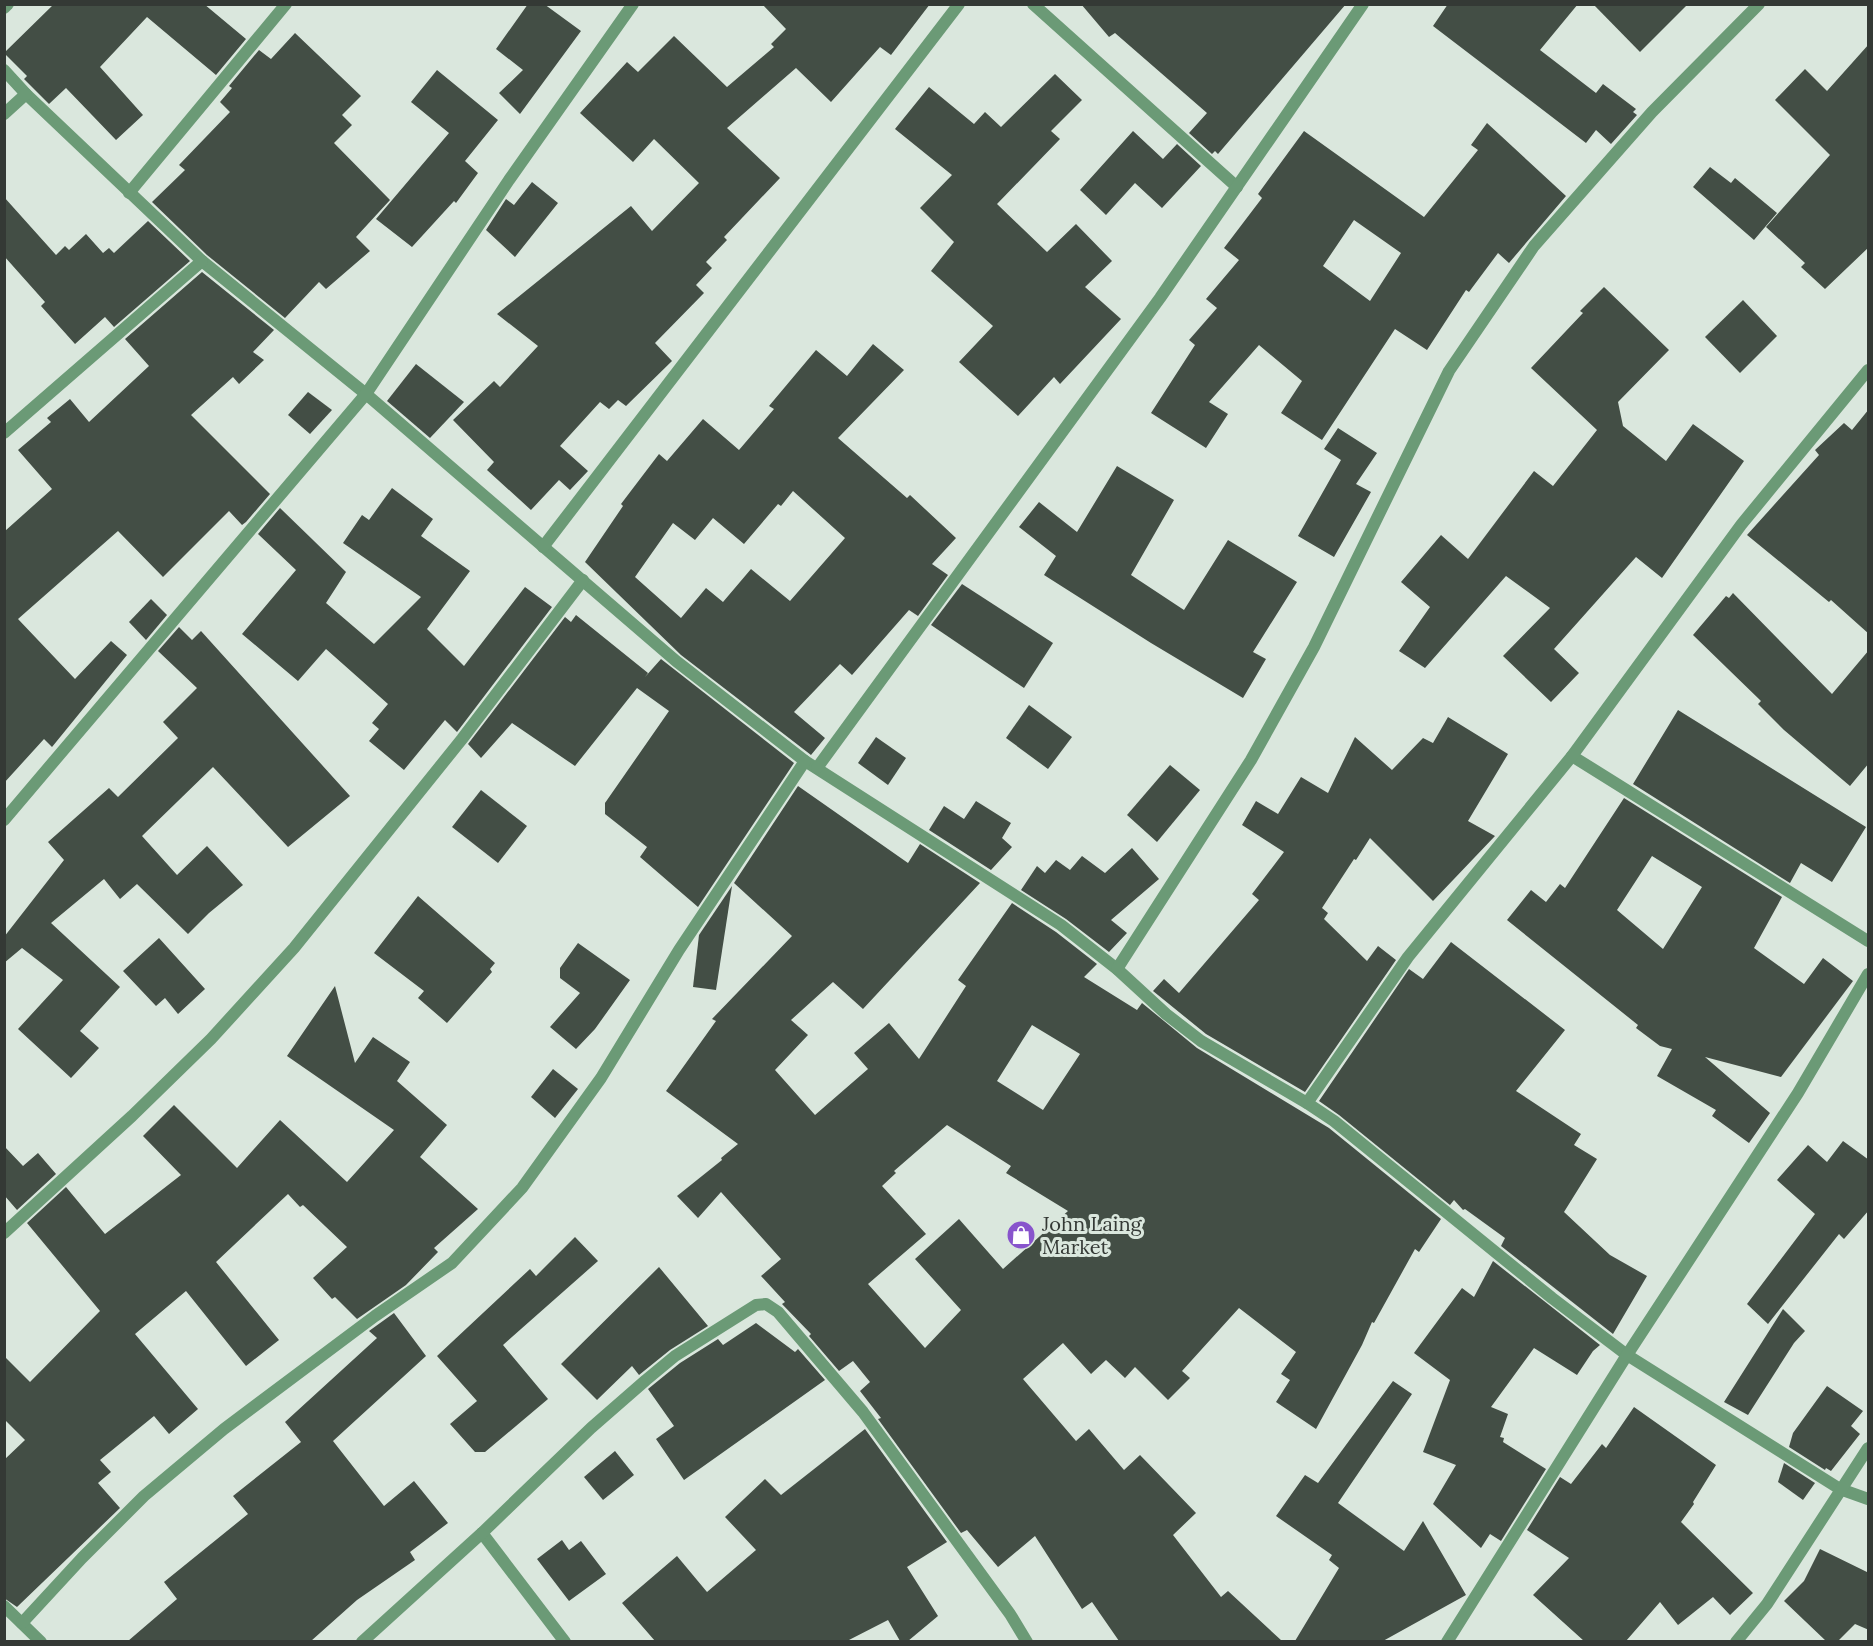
<svg xmlns="http://www.w3.org/2000/svg" width="1873" height="1646" font-family="Lora,serif">
	<style>
		.building { fill: #434e45; fill-rule: evenodd }
		.lines { fill: none; stroke-linecap: round; stroke-linejoin: round }
		.minor { stroke: #6b9a76; stroke-width: 12 }
		.labels { text-anchor: middle; stroke-width: 6; stroke-linejoin: round; paint-order: stroke }
		.poi-label { font-size: 20px; fill: #343935; stroke: #dae7dd; text-anchor: start }
	</style>
	<rect width="100%" height="100%" fill="#dae7dd"/>
	<g class="building">
		<path d="M54,4H204L246,39L216,75L147,17L100,67L143,115L116,140L66,88L49,104L24,79L27,76L4,53Z"/>
		<path d="M528,4H544L581,31L520,114L499,93L523,70L496,49Z"/>
		<path d="M762,4H930L891,55L880,47L831,102L796,68L727,128L780,178L724,237L727,240L706,262L712,268L696,285L704,293L655,343L672,361L626,406L618,400L609,409L600,402L560,446L588,471L570,490L559,480L531,510L487,470L494,462L453,420L494,381L500,387L538,346L497,314L631,206L652,231L699,183L654,139L633,162L580,113L627,62L638,72L674,36L727,87L774,47L771,44L786,29Z"/>
		<path d="M1081,4H1346L1218,154L1215,151L1212,154L1189,133L1207,113L1115,33L1109,37Z"/>
		<path d="M1448,4H1578L1540,50L1596,93L1603,84L1636,109L1633,112L1637,115L1611,144L1596,130L1586,143L1433,26Z"/>
		<path d="M1593,4H1688L1640,52Z"/>
		<path d="M295,33L361,96L342,115L352,125L334,143L390,200L356,237L370,251L326,289L319,282L285,318L207,255L152,202L185,170L179,165L230,112L220,102L232,88L229,86L259,50L271,59Z"/>
		<path d="M1869,44V247L1825,289L1801,267L1805,263L1766,227L1830,155L1775,100L1805,69L1827,91Z"/>
		<path d="M437,70L498,120L465,161L478,173L456,203L454,201L412,247L376,219L449,133L411,102Z"/>
		<path d="M1055,74L1082,100L1051,131L1060,139L997,204L1047,252L1076,224L1112,261L1085,287L1121,319L1060,384L1054,377L1018,416L959,362L993,326L931,271L954,242L920,208L952,175L895,129L929,87L974,124L985,112L1001,127Z"/>
		<path d="M1487,123L1566,196L1509,263L1498,253L1469,292L1466,290L1427,350L1395,329L1322,440L1281,413L1302,381L1259,345L1209,402L1228,414L1206,448L1151,413L1195,345L1189,340L1217,308L1206,299L1239,260L1224,248L1262,198L1258,194L1304,131L1424,217L1478,150L1471,145ZM1354,220L1401,253L1370,301L1323,266Z"/>
		<path d="M1133,131L1163,159L1177,144L1201,166L1162,208L1135,183L1106,215L1080,190Z"/>
		<path d="M1710,167L1731,183L1735,178L1777,213L1754,240L1693,187Z"/>
		<path d="M532,182L558,203L515,257L486,230L506,199L514,205Z"/>
		<path d="M4,197L56,255L65,246L69,250L86,234L103,253L109,248L114,253L148,221L190,261L114,327L105,317L75,344L41,306L45,302L4,256Z"/>
		<path d="M202,272L274,330L253,352L264,360L239,384L233,377L191,415L270,494L246,522L242,525L229,511L163,577L118,531L18,619L75,679L111,641L127,655L52,747L44,739L4,783L5,531L52,489L18,450L51,422L47,418L70,399L89,422L149,366L125,339Z"/>
		<path d="M1604,287L1669,350L1618,402L1623,426L1666,461L1693,424L1744,461L1662,578L1636,557L1554,649L1579,673L1551,702L1503,656L1550,608L1506,576L1425,668L1399,651L1430,607L1401,582L1441,535L1468,559L1534,471L1553,486L1597,430L1531,368L1583,313L1580,311Z"/>
		<path d="M1743,300L1777,336L1740,373L1705,337Z"/>
		<path d="M873,344L904,370L838,438L907,498L910,495L956,538L932,564L948,575L918,616L909,610L852,675L840,664L794,712L825,738L811,755L681,655L585,562L623,506L621,504L659,454L667,461L703,419L739,450L774,409L769,406L816,350L847,376ZM793,491L845,538L790,601L751,569L723,602L706,588L681,618L635,577L673,523L695,540L713,518L744,544L778,504L781,506Z"/>
		<path d="M416,364L464,402L430,438L387,401Z"/>
		<path d="M308,392L332,410L310,434L288,415Z"/>
		<path d="M1869,409V634L1831,600L1829,602L1747,535L1819,455L1815,450L1844,423L1852,430Z"/>
		<path d="M1338,428L1377,453L1356,484L1371,492L1334,557L1298,536L1341,460L1324,449Z"/>
		<path d="M1117,466L1174,500L1131,575L1184,610L1228,540L1297,582L1253,652L1266,659L1243,698L1151,643L1044,575L1056,556L1019,527L1039,502L1077,532Z"/>
		<path d="M392,488L433,519L421,536L470,571L427,629L464,666L525,587L552,607L457,732L445,720L404,770L369,741L379,729L372,723L388,704L326,649L298,681L242,634L296,570L258,534L280,508L346,572L326,603L374,644L421,597L343,543L362,515L369,520Z"/>
		<path d="M962,584L1053,643L1024,688L931,625Z"/>
		<path d="M1733,593L1832,694L1869,650V763L1850,786L1784,730L1758,704L1761,701L1693,635L1726,596L1729,598Z"/>
		<path d="M151,599L167,615L146,640L129,622Z"/>
		<path d="M576,615L648,673L645,677L661,659L794,763L698,907L640,857L647,847L605,814V803L669,711L637,688L575,766L512,723L481,758L468,744L565,617L571,622Z"/>
		<path d="M179,627L192,640L201,631L350,796L288,847L213,767L142,836L177,875L207,846L243,885L209,913L188,934L137,884L120,899L104,879L51,923L120,987L80,1031L99,1048L71,1078L18,1029L63,980L22,948L4,963V937L64,860L48,842L109,788L118,797L178,738L163,722L197,688L158,651Z"/>
		<path d="M1029,705L1072,737L1048,769L1006,738Z"/>
		<path d="M1678,710L1866,827L1832,882L1801,863L1790,883L1633,784Z"/>
		<path d="M1448,717L1508,754L1468,821L1495,836L1433,901L1370,838L1356,860L1354,859L1322,908L1328,913L1324,919L1367,961L1378,946L1396,960L1305,1092L1206,1034L1153,991L1164,979L1179,993L1259,900L1252,894L1284,852L1242,825L1256,801L1278,814L1301,777L1328,793L1355,737L1392,770L1423,738L1433,743Z"/>
		<path d="M876,737L906,758L888,785L858,763Z"/>
		<path d="M1170,765L1200,790L1157,842L1127,815Z"/>
		<path d="M798,786L908,863L920,844L980,883L863,1009L833,982L791,1020L808,1035L775,1070L815,1115L868,1069L854,1053L889,1023L919,1059L966,986L958,980L1012,903L1056,932L1097,964L1084,977L1137,1010L1142,1003L1197,1048L1329,1128L1441,1219L1419,1252L1415,1249L1374,1323L1372,1322L1362,1345L1316,1429L1276,1402L1290,1380L1281,1374L1296,1352L1239,1308L1182,1371L1190,1378L1168,1400L1135,1367L1125,1378L1106,1360L1091,1374L1063,1343L1023,1379L1076,1441L1089,1429L1124,1470L1140,1455L1196,1513L1173,1535L1221,1597L1228,1591L1282,1641H1119L1092,1602L1082,1609L1035,1536L998,1567L967,1530L961,1533L878,1419L881,1418L860,1391L870,1382L853,1361L839,1371L809,1336L811,1334L782,1304L785,1302L761,1276L781,1259L721,1192L698,1218L677,1196L722,1160L721,1158L738,1144L666,1091L716,1021L712,1019L792,936L734,883ZM1032,1025L1080,1054L1043,1110L997,1081ZM947,1125L1011,1166L1006,1173L1068,1211L1003,1269L959,1219L915,1259L961,1310L925,1348L868,1284L926,1234L882,1186L896,1173L894,1171Z"/>
		<path d="M481,790L527,826L498,863L452,827Z"/>
		<path d="M1624,798L1782,897L1754,948L1804,984L1823,958L1853,981L1781,1077L1705,1057L1770,1113L1749,1143L1712,1116L1716,1110L1657,1076L1672,1049L1660,1046L1636,1028L1638,1025L1507,920L1531,890L1546,902L1560,884L1565,888ZM1652,856L1702,887L1663,949L1617,910Z"/>
		<path d="M976,801L1011,823L1002,838L1012,847L991,870L929,830L944,806L964,819Z"/>
		<path d="M1132,848L1159,879L1111,920L1127,933L1109,952L1066,919L1021,890L1037,866L1045,873L1056,860L1070,870L1082,856L1105,873Z"/>
		<path d="M732,886L716,990L693,987L699,935Z"/>
		<path d="M418,896L495,963L490,969L492,972L447,1023L418,998L424,991L374,953Z"/>
		<path d="M159,938L205,989L178,1014L165,998L156,1006L123,971Z"/>
		<path d="M1451,942L1565,1030L1516,1091L1581,1134L1574,1145L1597,1159L1564,1212L1610,1255L1647,1276L1613,1334L1501,1246L1505,1238L1465,1209L1463,1210L1454,1200L1450,1205L1339,1115L1319,1101L1409,969L1423,979Z"/>
		<path d="M578,943L630,980L595,1029L576,1049L550,1027L580,993L560,978V968Z"/>
		<path d="M335,986L355,1063L373,1037L410,1062L397,1081L447,1125L420,1157L478,1209L434,1248L438,1252L406,1285L357,1319L335,1297L332,1299L313,1278L347,1247L303,1205L300,1207L288,1194L216,1262L279,1340L246,1366L186,1291L135,1334L198,1409L169,1434L154,1416L100,1460L111,1472L98,1483L120,1508L17,1607L4,1598V1460L25,1440L4,1419V1356L30,1382L100,1311L27,1223L66,1187L105,1234L181,1175L143,1136L174,1105L237,1168L280,1120L347,1182L394,1130L287,1056Z"/>
		<path d="M553,1069L578,1089L555,1118L531,1097Z"/>
		<path d="M1843,1141L1869,1160V1210L1844,1239L1839,1234L1768,1324L1747,1304L1815,1214L1777,1180L1808,1145L1827,1162Z"/>
		<path d="M4,1146L23,1166L38,1153L56,1174L17,1210L4,1195Z"/>
		<path d="M575,1237L598,1261L503,1345L548,1399L485,1452H475L450,1424L477,1401L437,1356L530,1269L536,1276Z"/>
		<path d="M1493,1261L1600,1345L1593,1351L1577,1375L1534,1348L1491,1407L1508,1414L1500,1437L1504,1438L1503,1442L1546,1469L1501,1541L1490,1534L1481,1548L1433,1504L1456,1465L1423,1452L1450,1380L1414,1353L1462,1288L1474,1297Z"/>
		<path d="M659,1267L708,1326L670,1350L639,1375L632,1366L597,1400L561,1364Z"/>
		<path d="M1783,1309L1805,1331L1794,1343L1748,1415L1724,1402Z"/>
		<path d="M394,1313L426,1356L333,1441L384,1506L414,1481L448,1523L410,1552L415,1560L357,1600L311,1641H128L177,1599L164,1582L248,1514L233,1496L301,1442L285,1422L377,1338L369,1331Z"/>
		<path d="M756,1323L795,1352L798,1349L825,1380L684,1480L656,1439L674,1426L648,1389L680,1363L718,1339L723,1345Z"/>
		<path d="M1393,1381L1412,1394L1338,1503L1404,1551L1423,1521L1466,1595L1383,1641H1295L1339,1568L1329,1560L1332,1555L1276,1516L1305,1475L1318,1483Z"/>
		<path d="M1827,1386L1863,1411L1851,1426L1860,1434L1831,1471L1826,1468L1825,1470L1789,1447L1793,1433Z"/>
		<path d="M1634,1407L1716,1465L1693,1502L1694,1504L1681,1522L1753,1593L1730,1615L1713,1597L1678,1625L1660,1602L1626,1641H1584L1533,1595L1569,1558L1527,1530L1560,1477L1571,1484L1602,1444L1606,1448Z"/>
		<path d="M865,1429L947,1542L907,1567L938,1616L908,1641H900L888,1620L847,1641H655L622,1603L677,1556L707,1592L756,1550L725,1517L765,1479L781,1495Z"/>
		<path d="M615,1451L634,1475L603,1500L584,1477Z"/>
		<path d="M1784,1463L1815,1483L1803,1500L1778,1482Z"/>
		<path d="M562,1540L569,1550L581,1541L606,1574L569,1601L537,1559Z"/>
		<path d="M1820,1549L1869,1573V1630L1855,1624L1838,1641H1826L1784,1601L1804,1581Z"/>
	</g>
	<g class="lines">
		<g class="minor">
			<path d="M1033,4L1237,187"/>
			<path d="M4,8L8,4"/>
			<path d="M4,70L26,94L202,261L366,394L676,661L805,761L1061,925L1117,969L1166,1014L1201,1041L1307,1103L1334,1121L1552,1298L1627,1355L1840,1489L1868,1499"/>
			<path d="M4,114L26,94"/>
			<path d="M129,193L286,4"/>
			<path d="M4,433L202,261"/>
			<path d="M543,547L959,4"/>
			<path d="M1572,756L1868,941"/>
			<path d="M817,768L1160,298L1363,4"/>
			<path d="M4,820L366,394L509,180L633,4"/>
			<path d="M1117,969L1251,760L1314,647L1449,371L1534,246L1652,112L1759,4"/>
			<path d="M1307,1103L1408,957L1572,756L1741,525L1868,370"/>
			<path d="M4,1233L132,1116L211,1039L294,948L462,739L583,580"/>
			<path d="M482,1533L565,1642"/>
			<path d="M4,1606L41,1642"/>
			<path d="M22,1623L82,1558L144,1496L224,1429L375,1316L452,1263L522,1188L601,1078L679,950L805,761"/>
			<path d="M362,1642L482,1533L591,1428L646,1380L675,1356L756,1305L766,1304L778,1312L863,1412L1010,1614L1027,1642"/>
			<path d="M1447,1642L1627,1355L1798,1093L1868,974"/>
			<path d="M1736,1642L1767,1604L1868,1448"/>
		</g>
	</g>
	<defs>
		<g id="shop-disc" transform="scale(1.5)"><circle r="9.5" fill="#8854cc" stroke="#dae7dd"/><path d="M-5-2.5h2.3a2.7 3.5 0 0 1 5.4 0H5L5.5 6h-11ZM-1.5-2.5h3a1.5 2.3 0 0 0-3 0Z" fill="#fff"/></g>
	</defs>
	<g fill-rule="evenodd">
		<use href="#shop-disc" x="1021" y="1235"/>
	</g>
	<g class="labels">
		<g class="poi-label">
			<text x="1042" y="1231">John Laing<tspan x="1042" dy="23">Market</tspan></text>
		</g>
	</g>
	<rect width="1873" height="1646" fill="none" stroke="#343935" stroke-width="12"/>
</svg>
